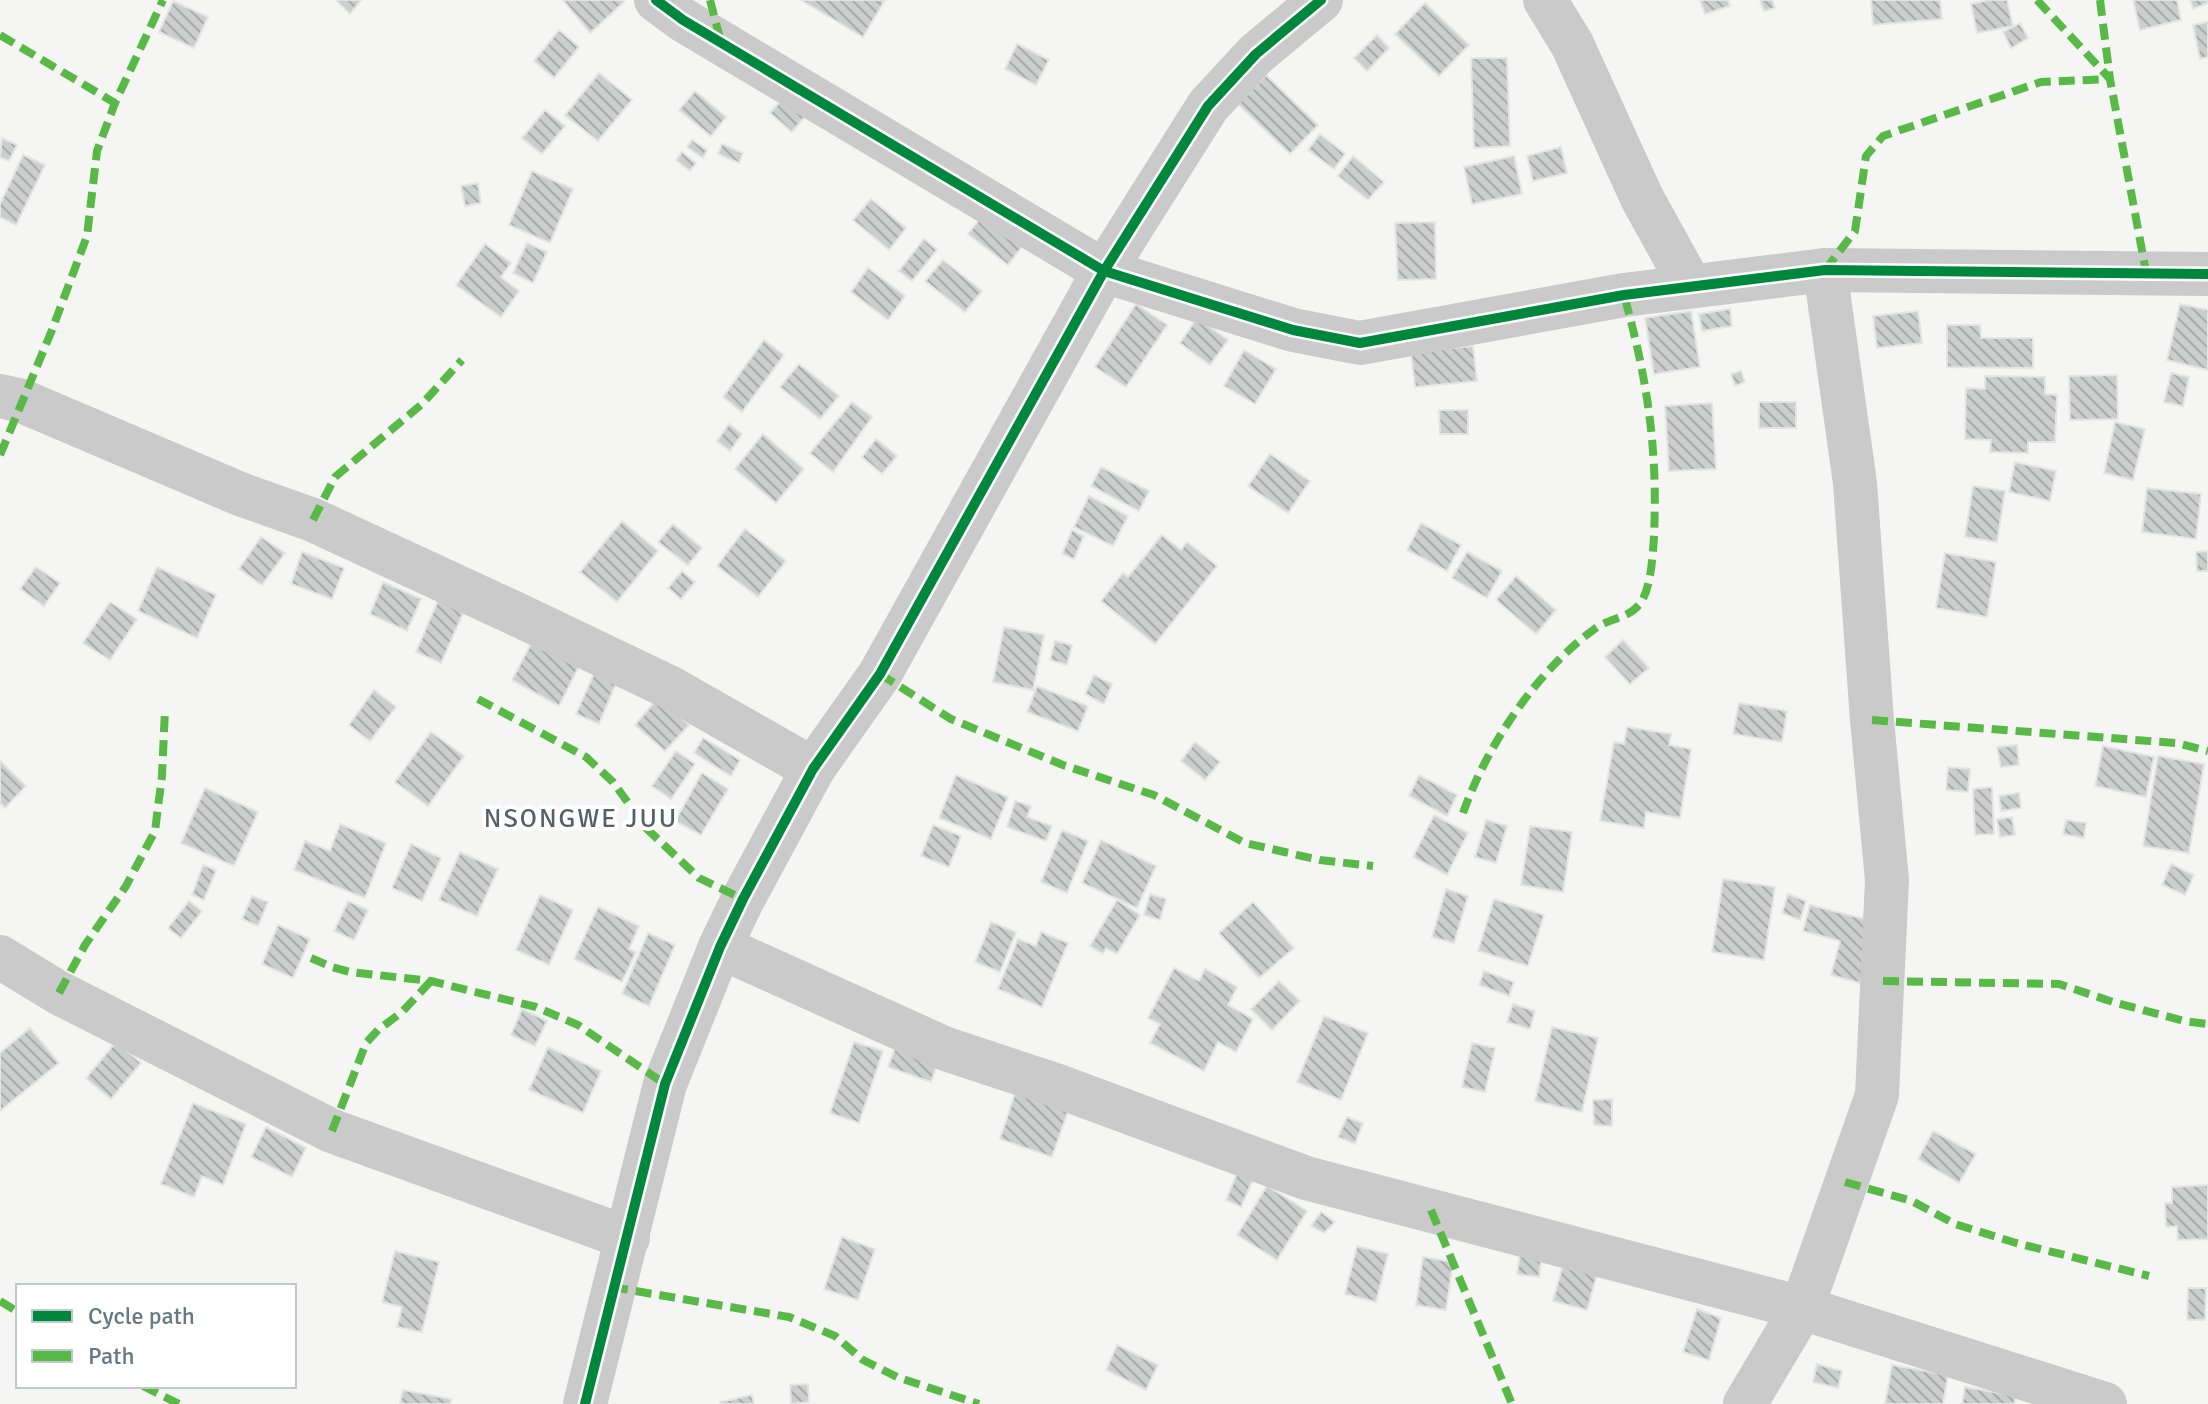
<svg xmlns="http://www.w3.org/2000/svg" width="2208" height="1404" font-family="Signika,sans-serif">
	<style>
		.building { fill: url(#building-back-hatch); stroke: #e4e4e4; stroke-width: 2 }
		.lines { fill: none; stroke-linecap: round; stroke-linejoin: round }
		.minor { stroke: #cacacb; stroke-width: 44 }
		.quiet { stroke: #58b947; stroke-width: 8; stroke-dasharray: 16 8; stroke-linecap: butt }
		.cycleway-casing { stroke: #fff; stroke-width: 15 }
		.cycleway { stroke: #00873e; stroke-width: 10 }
		.labels { text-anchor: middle; stroke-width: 8; stroke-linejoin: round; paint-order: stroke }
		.quarter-label { font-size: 26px; letter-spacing: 2px; fill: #536069; stroke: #fff }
	</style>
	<defs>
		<pattern id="building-back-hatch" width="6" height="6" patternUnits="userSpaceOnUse" patternTransform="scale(2)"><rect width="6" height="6" fill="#cccece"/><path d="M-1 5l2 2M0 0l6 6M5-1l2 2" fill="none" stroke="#a9acad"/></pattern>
	</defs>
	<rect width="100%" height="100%" fill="#f5f5f4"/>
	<g class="building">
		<path d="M336,0H361L350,14Z"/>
		<path d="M563,0H623L624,2L590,33Z"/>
		<path d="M801,0H885L863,37Z"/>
		<path d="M1700,0H1728L1730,6L1705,14Z"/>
		<path d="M1760,0H1772L1775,8L1764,11Z"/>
		<path d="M1871,0H1940L1942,19L1873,25Z"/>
		<path d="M1989,0H2007L2013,26L1977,33L1971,4Z"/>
		<path d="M2133,0H2177L2181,20L2140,30Z"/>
		<path d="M2190,0H2207L2208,3L2193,9Z"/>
		<path d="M173,1L208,17L194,48L159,32Z"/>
		<path d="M1425,3L1469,45L1439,76L1395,34Z"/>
		<path d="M2208,22V57L2200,59L2193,25Z"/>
		<path d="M2020,23L2028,38L2011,48L2003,32Z"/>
		<path d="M559,30L579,47L554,78L534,61Z"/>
		<path d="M1377,35L1389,48L1367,71L1354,58Z"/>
		<path d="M1017,44L1049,60L1036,85L1005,69Z"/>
		<path d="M1471,58H1507L1510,146L1474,148Z"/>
		<path d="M599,73L632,100L598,141L565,115Z"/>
		<path d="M1266,75L1318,125L1290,154L1238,104Z"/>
		<path d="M695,91L726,117L711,136L679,110Z"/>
		<path d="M788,93L809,112L792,132L770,113Z"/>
		<path d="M545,110L565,126L542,154L522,138Z"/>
		<path d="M1320,134L1345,154L1334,169L1308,150Z"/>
		<path d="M2,138L17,145L9,161L0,157Z"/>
		<path d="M692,140L707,150L703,158L687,147Z"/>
		<path d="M722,144L743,153L739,163L718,154Z"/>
		<path d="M1561,147L1567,173L1533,181L1527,156Z"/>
		<path d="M682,152L696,163L690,171L676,160Z"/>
		<path d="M23,155L45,165L16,225L0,217V204Z"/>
		<path d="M1353,156L1384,182L1368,200L1338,176Z"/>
		<path d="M1514,156L1522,194L1472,204L1464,167Z"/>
		<path d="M532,171L573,189L550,243L509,225Z"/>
		<path d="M478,183L481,203L465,206L461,186Z"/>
		<path d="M871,199L906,228L889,250L853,220Z"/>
		<path d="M995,200L1034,231L1008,265L968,234Z"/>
		<path d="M1435,222L1436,279L1398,280L1395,223Z"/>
		<path d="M924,239L937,250L912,281L899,271Z"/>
		<path d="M527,243L547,252L533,283L513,273Z"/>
		<path d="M485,244L511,263L501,277L519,291L501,317L456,285Z"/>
		<path d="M943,260L982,291L965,312L925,281Z"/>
		<path d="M868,268L905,296L888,320L851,292Z"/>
		<path d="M1136,304L1167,325L1126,387L1095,367Z"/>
		<path d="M2180,304L2208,310V370L2167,360Z"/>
		<path d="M1730,309L1732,326L1702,331L1699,314Z"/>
		<path d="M1691,311L1700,367L1654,374L1645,318Z"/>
		<path d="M1918,311L1922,343L1877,348L1873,316Z"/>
		<path d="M1197,318L1228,340L1210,365L1180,343Z"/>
		<path d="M1947,325H1980L1981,338H2033V368L1947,367Z"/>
		<path d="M764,340L784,355L742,412L723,397Z"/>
		<path d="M1473,346L1477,381L1415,387L1411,352Z"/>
		<path d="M1244,350L1276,369L1255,404L1224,386Z"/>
		<path d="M799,364L839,396L820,419L780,387Z"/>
		<path d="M1741,371L1745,382L1735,386L1731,374Z"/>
		<path d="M2171,373L2189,377L2183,406L2164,402Z"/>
		<path d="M2117,375L2118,419L2070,420L2069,376Z"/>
		<path d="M1985,376L2045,377V394L2057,395L2055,442H2028V453L1990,452L1991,440L1965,439L1966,388L1985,389Z"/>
		<path d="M852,402L872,417L833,472L810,453Z"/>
		<rect x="1759" y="402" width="37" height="26"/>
		<path d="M1712,403L1716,469L1669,471L1665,406Z"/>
		<path d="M1439,410H1468V434H1440Z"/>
		<path d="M2115,422L2145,429L2133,480L2104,473Z"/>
		<path d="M729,424L742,434L730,451L717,441Z"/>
		<path d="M763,434L804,469L776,503L735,469Z"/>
		<path d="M876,439L897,456L882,474L862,457Z"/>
		<path d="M1270,454L1310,481L1288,513L1248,486Z"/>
		<path d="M2015,462L2056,471L2050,501L2009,492Z"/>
		<path d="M1101,467L1149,491L1139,511L1091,486Z"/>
		<path d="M1973,486L2005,491L1997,542L1965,537Z"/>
		<path d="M2147,488L2201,494L2196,539L2142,532Z"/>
		<path d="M1089,496L1128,516L1113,546L1074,527Z"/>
		<path d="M622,521L658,551L617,602L580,572Z"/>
		<path d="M1421,523L1461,545L1447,571L1407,550Z"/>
		<path d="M673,524L702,548L688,565L658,542Z"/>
		<path d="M745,529L786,561L758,597L717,566Z"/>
		<path d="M1072,530L1084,536L1074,559L1062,554Z"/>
		<path d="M1162,535L1181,550L1187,542L1217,566L1155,644L1101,601L1123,573L1128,577Z"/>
		<path d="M261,537L285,553L262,585L239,569Z"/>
		<path d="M2208,551V571H2197L2196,552Z"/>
		<path d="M302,552L344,568L332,599L291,584Z"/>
		<path d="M1467,552L1502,571L1487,598L1452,578Z"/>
		<path d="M1945,553L1996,562L1987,617L1936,608Z"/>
		<path d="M36,567L60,583L44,606L20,589Z"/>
		<path d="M157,567L216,595L197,638L138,611Z"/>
		<path d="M682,571L695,582L681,599L668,588Z"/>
		<path d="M1516,576L1556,610L1536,634L1496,600Z"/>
		<path d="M383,582L421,599L407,631L370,614Z"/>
		<path d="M439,598L465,609L441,663L416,652Z"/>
		<path d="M110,602L137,619L110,660L83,643Z"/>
		<path d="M1004,627L1044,635L1033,690L993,682Z"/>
		<path d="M535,636L581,662L559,706L512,680Z"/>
		<path d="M1623,640L1649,668L1630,684L1605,657Z"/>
		<path d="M1055,641L1072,645L1067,665L1050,660Z"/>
		<path d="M597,667L619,676L599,724L576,714Z"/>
		<path d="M1094,675L1112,684L1104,704L1085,694Z"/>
		<path d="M1037,686L1088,706L1078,731L1027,712Z"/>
		<path d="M374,690L396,707L370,741L349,725Z"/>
		<path d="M658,698L689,725L665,751L635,725Z"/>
		<path d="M1739,703L1787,711L1782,742L1733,734Z"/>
		<path d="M1627,727L1671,734L1669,745L1691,749L1680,818L1646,812L1644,828L1600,821L1614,742L1624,744Z"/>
		<path d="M431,732L464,756L428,806L395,782Z"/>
		<path d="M703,738L740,760L731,776L694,753Z"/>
		<path d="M1195,742L1220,762L1205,780L1181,761Z"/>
		<path d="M2017,745L2019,765L2001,767L1997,747Z"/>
		<path d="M2103,746L2154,757L2146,797L2095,786Z"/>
		<path d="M676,751L695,764L671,799L652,786Z"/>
		<path d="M2158,756L2204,764L2189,853L2143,846Z"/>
		<path d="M0,761L26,786L5,808L0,803Z"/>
		<path d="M1948,767L1970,769L1968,792L1946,790Z"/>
		<path d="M702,773L728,789L701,835L675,821Z"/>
		<path d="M956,775L1008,797L991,839L939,818Z"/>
		<path d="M1419,775L1457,795L1447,816L1409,796Z"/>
		<path d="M1992,787L1994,834L1975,835L1973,789Z"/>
		<path d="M205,788L258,812L234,866L181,843Z"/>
		<path d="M2019,793L2021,808L2001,811L1999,796Z"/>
		<path d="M1015,801L1031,806L1027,817L1052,826L1046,841L1007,827Z"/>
		<path d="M1434,815L1468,833L1447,875L1413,857Z"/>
		<path d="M2012,817L2015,835L2000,837L1997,819Z"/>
		<path d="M1486,820L1507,826L1496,863L1475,857Z"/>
		<path d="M2066,820L2086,823L2084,838L2063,834Z"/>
		<path d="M340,824L386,843L365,898L294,870L305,841L330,851Z"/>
		<path d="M933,825L961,836L949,867L921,856Z"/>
		<path d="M1530,826L1572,832L1563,892L1521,885Z"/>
		<path d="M1062,830L1088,841L1067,893L1041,882Z"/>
		<path d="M1101,840L1156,866L1137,908L1082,883Z"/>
		<path d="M411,844L441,858L422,901L392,888Z"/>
		<path d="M460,852L498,869L477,916L439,900Z"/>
		<path d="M2171,864L2194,875L2185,895L2162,885Z"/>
		<path d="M203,865L216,870L204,900L192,895Z"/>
		<path d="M1723,879L1775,887L1764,960L1712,952Z"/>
		<path d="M1446,889L1468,896L1454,943L1432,937Z"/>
		<path d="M1150,894L1166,899L1160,920L1144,915Z"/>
		<path d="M1788,894L1806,901L1800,920L1782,913Z"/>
		<path d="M540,895L573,910L549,965L516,950Z"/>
		<path d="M252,896L268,902L258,926L242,919Z"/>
		<path d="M1494,899L1544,915L1528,966L1478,951Z"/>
		<path d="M1117,900L1140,915L1117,954L1106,948L1103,954L1090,946Z"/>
		<path d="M189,901L202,911L181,938L168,928Z"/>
		<path d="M348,901L368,910L354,940L334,931Z"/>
		<path d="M1253,902L1294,948L1259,978L1219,933Z"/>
		<path d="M1810,905L1876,922L1860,983L1831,975L1840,941L1803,931Z"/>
		<path d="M598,907L639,926L629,949L636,952L622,982L574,959Z"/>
		<path d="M991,922L1016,932L1000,972L975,962Z"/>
		<path d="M278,925L310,939L293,978L262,964Z"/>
		<path d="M1041,932L1068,943L1042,1007L998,989L1018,939L1036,946Z"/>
		<path d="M648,933L675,945L649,1006L622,994Z"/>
		<path d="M1174,968L1199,981L1205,969L1237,987L1228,1005L1253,1019L1236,1052L1218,1042L1204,1071L1150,1043L1160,1024L1148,1018Z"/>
		<path d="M1484,971L1514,982L1509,996L1479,985Z"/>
		<path d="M1279,981L1300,1001L1272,1030L1251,1009Z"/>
		<path d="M1513,1004L1535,1011L1530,1029L1507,1022Z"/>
		<path d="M522,1009L547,1021L535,1046L511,1035Z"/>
		<path d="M1324,1016L1368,1033L1341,1100L1297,1082Z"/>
		<path d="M1552,1027L1598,1038L1582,1112L1535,1101Z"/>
		<path d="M30,1028L59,1063L0,1111V1053Z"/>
		<path d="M116,1042L141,1063L111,1099L86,1078Z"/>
		<path d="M854,1042L883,1051L859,1123L830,1113Z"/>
		<path d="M1472,1043L1495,1048L1485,1092L1462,1087Z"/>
		<path d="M896,1046L938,1061L931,1082L888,1067Z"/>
		<path d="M548,1047L601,1071L583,1113L529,1090Z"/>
		<path d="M1015,1093L1068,1111L1052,1157L1000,1139Z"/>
		<path d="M1612,1099V1126L1594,1125L1593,1100Z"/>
		<path d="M193,1103L246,1124L223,1185L202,1176L194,1197L161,1184Z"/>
		<path d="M1347,1117L1363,1123L1355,1144L1338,1137Z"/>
		<path d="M266,1127L306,1148L292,1177L251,1157Z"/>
		<path d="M1933,1131L1976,1154L1959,1183L1918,1159Z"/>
		<path d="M1240,1166L1256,1173L1241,1207L1226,1200Z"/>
		<path d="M2208,1185V1239L2178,1240L2177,1226L2166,1227L2165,1203H2172V1187Z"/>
		<path d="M1267,1186L1307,1211L1277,1260L1237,1235Z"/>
		<path d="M1321,1212L1335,1222L1324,1233L1311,1226Z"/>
		<path d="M842,1237L875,1249L858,1300L824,1289Z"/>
		<path d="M1522,1242L1543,1245L1539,1277L1517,1274Z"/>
		<path d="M1357,1246L1388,1254L1376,1302L1345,1294Z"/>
		<path d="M1567,1250L1601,1260L1587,1310L1553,1301Z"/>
		<path d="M395,1251L439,1262L422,1332L397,1327L402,1307L382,1302Z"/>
		<path d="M1423,1257L1453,1262L1446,1310L1416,1305Z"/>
		<path d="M2188,1288H2206L2205,1320H2187Z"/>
		<path d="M1697,1309L1721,1318L1709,1360L1683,1352Z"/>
		<path d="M1117,1345L1158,1365L1146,1390L1106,1370Z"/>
		<path d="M1817,1364L1842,1371L1838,1388L1813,1382Z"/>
		<path d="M1892,1365L1948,1375L1943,1404H1885Z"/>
		<path d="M808,1384L809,1402L791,1404L790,1385Z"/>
		<path d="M1965,1387L2016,1396L2014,1404H1962Z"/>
		<path d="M403,1390L451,1399L450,1404H400Z"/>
		<path d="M752,1395L754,1404H721L720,1402Z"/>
	</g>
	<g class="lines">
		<g class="minor">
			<path d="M656,0L683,20L1104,271L1293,330L1360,343L1624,295L1825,270L2208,274"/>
			<path d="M1545,0L1572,44L1642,198L1690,285"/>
			<path d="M0,396L22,401L240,494L313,520L514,613L671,688L813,769"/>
			<path d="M720,947L946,1049L1055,1085L1306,1178L1802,1308L2105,1404"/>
			<path d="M0,957L59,993L332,1131L628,1238"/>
			<path d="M585,1404L665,1084L720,947L743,899L813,769L880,674L1104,271L1208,106L1256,54L1321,0"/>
			<path d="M1745,1404L1802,1308L1877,1095L1887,880L1872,720L1855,483L1825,270"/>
		</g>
		<g class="quiet">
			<path d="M710,0L721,42"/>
			<path d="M2037,0L2110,79"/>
			<path d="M2100,0L2110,79L2146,272"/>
			<path d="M0,35L115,103"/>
			<path d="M1825,270L1855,231L1866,156L1883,136L2041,82L2110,79"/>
			<path d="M0,455L52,330L87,236L97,151L115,103L163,0"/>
			<path d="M313,520L335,477L422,404L462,360"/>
			<path d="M880,674L951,719L1063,765L1154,795L1245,843L1320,860L1373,866"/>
			<path d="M478,699L586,757L613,782L647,829L699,878L743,899"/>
			<path d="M1872,720L2176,743L2208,751"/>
			<path d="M1463,813C1487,745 1537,670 1596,628C1610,618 1627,619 1639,605C1651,591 1653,554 1654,535C1658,448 1647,378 1624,295"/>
			<path d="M311,958L332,967L350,972L431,981L536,1007L578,1025L665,1084"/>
			<path d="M1883,981L2059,984L2113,1002L2184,1021L2208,1024"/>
			<path d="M59,993L85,945L126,886L155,831L162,776L165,709"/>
			<path d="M332,1131L366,1043L378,1030L402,1012L431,981"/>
			<path d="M1845,1182L1912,1201L1955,1224L2016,1243L2149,1276"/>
			<path d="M1431,1210L1512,1404"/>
			<path d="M612,1287L789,1317L835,1336L863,1360L897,1377L979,1404"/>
			<path d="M0,1301L18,1312"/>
			<path d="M143,1386L179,1404"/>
		</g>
		<g class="cycleway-casing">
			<g id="cycleway">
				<path d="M656,0L683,20L1104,271L1293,330L1360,343L1624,295L1825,270L2208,274"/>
				<path d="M585,1404L665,1084L720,947L743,899L813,769L880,674L1104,271L1208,106L1256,54L1321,0"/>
			</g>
		</g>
		<use href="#cycleway" class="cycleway"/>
	</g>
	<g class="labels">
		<g class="quarter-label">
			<text x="581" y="827">NSONGWE JUU</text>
		</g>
	</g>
	<rect x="16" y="1284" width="280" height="104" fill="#ffffff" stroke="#c1c9ce" stroke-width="2"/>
	<rect x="32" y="1310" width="40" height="12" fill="#00873e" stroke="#c1c9ce" stroke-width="2"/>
	<text x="88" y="1324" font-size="24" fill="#657884">Cycle path</text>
	<rect x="32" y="1350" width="40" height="12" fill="#58b947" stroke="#c1c9ce" stroke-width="2"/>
	<text x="88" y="1364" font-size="24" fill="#657884">Path</text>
</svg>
